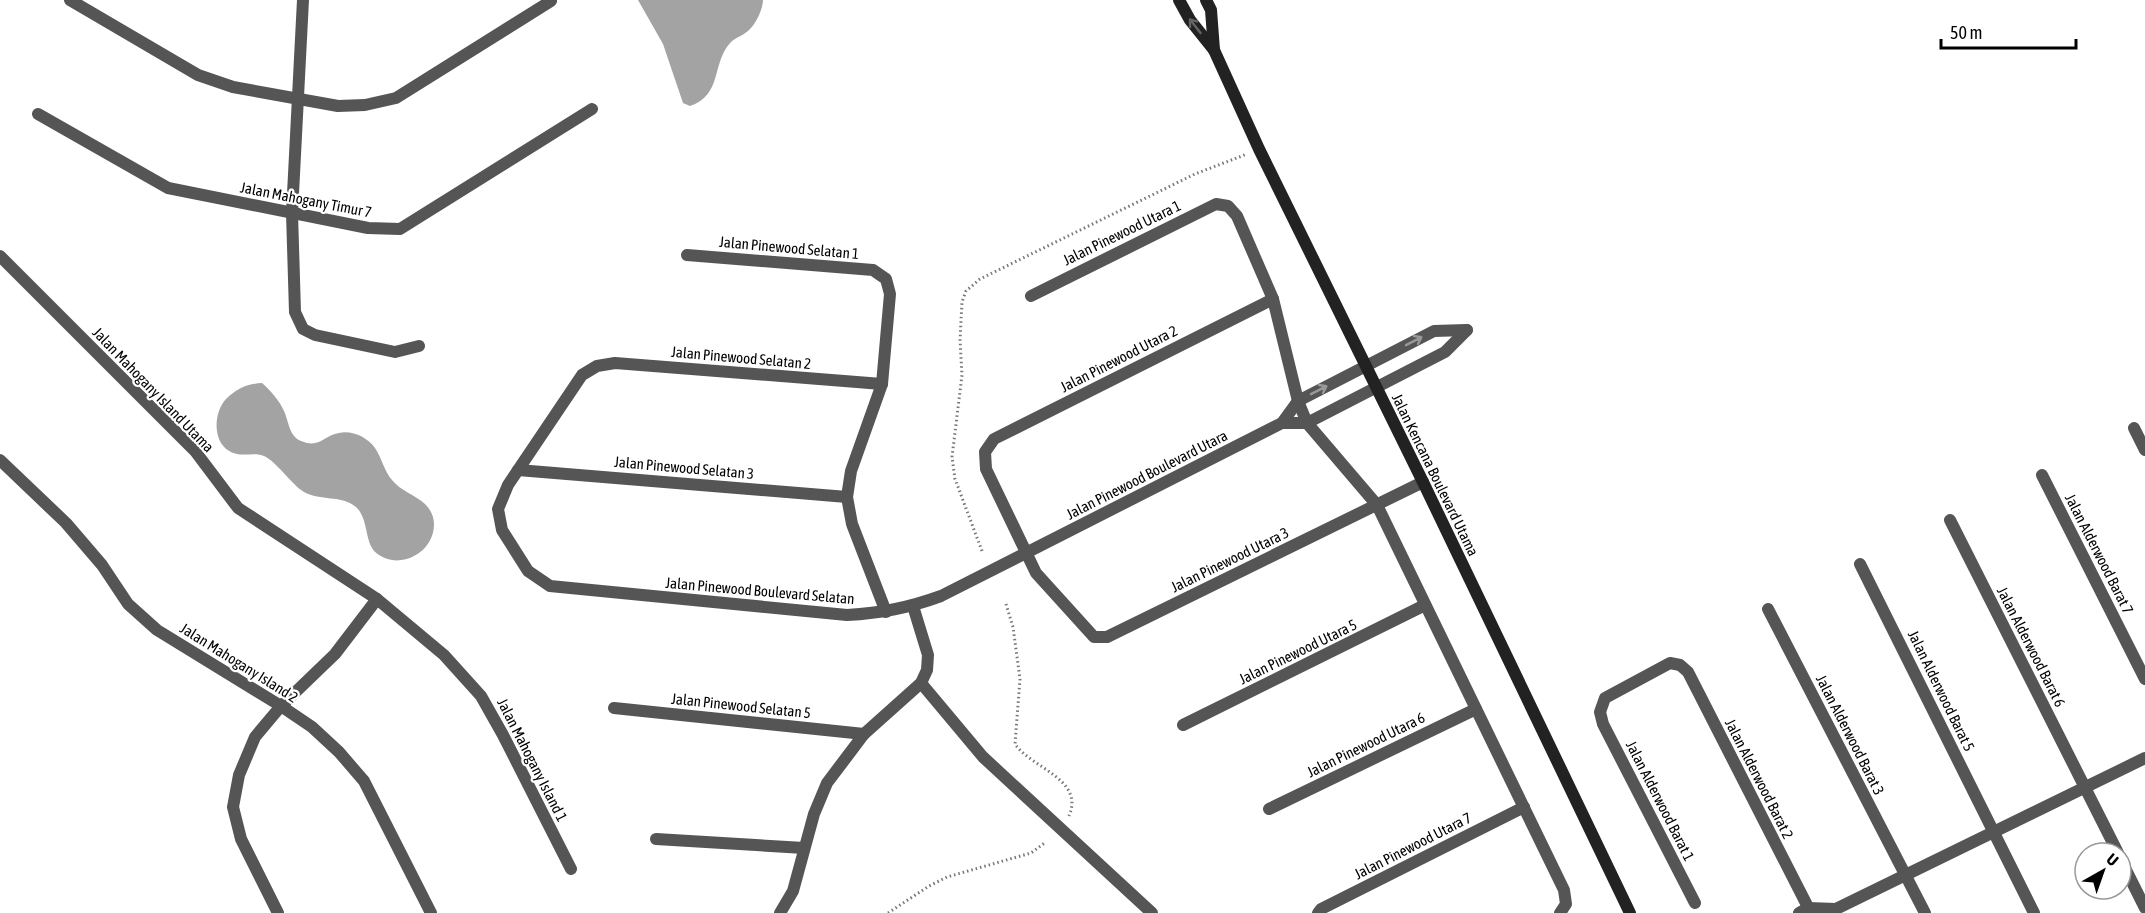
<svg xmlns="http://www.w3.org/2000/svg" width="2145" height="913" font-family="'Asap Condensed',sans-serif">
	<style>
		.water { fill: #a3a3a3 }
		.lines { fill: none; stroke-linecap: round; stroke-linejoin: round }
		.path { stroke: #777; stroke-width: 3; stroke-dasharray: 1.5 3; stroke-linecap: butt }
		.street { stroke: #555; stroke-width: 12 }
		.secondary { stroke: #222; stroke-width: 12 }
		.oneway { stroke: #646464 }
		.oneway2 { stroke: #999 }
		.labels { text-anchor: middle; stroke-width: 4.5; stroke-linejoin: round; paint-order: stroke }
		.street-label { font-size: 15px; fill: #000; stroke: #fff }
	</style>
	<rect width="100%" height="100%" fill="#fff"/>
	<g class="water">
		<path d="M638,0H763C763,9 756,23 750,29C745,35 736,37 731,42C711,63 723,95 690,106L683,103L663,44Z"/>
		<path d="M262,383C271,391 279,400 284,411C289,422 289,436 301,441C320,449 324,435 339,433C352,430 367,437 375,448C382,458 384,471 392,480C401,491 415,495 425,504C442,520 433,547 414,556C403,562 389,562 379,555C363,545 370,520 356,507C342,495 320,501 304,492C291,484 277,462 264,456C256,452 245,456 237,454C212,449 212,414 226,399C238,388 247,384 262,383Z"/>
	</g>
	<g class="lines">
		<g class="path">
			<path d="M982,551L955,479L952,457L962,375L960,340L962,302L966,291L980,279L1195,174L1247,154"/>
			<path d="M1006,604L1013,627L1020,679L1015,744C1031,768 1085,779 1069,816"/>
			<path d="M888,913L929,886L947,877L1031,853L1046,842"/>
		</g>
		<g class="street">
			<path d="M70,0L198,75L233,87L338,106L365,105L396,98L551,1"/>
			<path d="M303,0L292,213L295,312L303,329L315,335L395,352L419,346"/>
			<path d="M38,114L168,188L368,228L400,229L592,109"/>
			<path d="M687,255L873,270L886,279L890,294L882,384L851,471L847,497L852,524L886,612"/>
			<path d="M0,256L195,451L238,508L377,599L444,655L481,696L503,735L571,869"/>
			<path d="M1031,296L1216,204L1228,206L1237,216L1273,299L1298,401L1307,423L1377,505L1564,890L1566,904L1560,913"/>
			<path d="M1273,299L994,439L985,452L986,469L1036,573L1094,637H1107L1423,482"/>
			<path d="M882,384L615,363L597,366L582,375L508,485L498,509L502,530L528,571L550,586L847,615C881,613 908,608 941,596L1282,423H1307L1445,352L1467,330"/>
			<path d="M1282,423L1298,401L1434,331L1467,330"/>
			<path d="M2134,428L2145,450"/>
			<path d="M0,460L66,523L102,565L128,604L157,630L281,706L312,727L339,752L364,781L431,913"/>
			<path d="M518,470L847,497"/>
			<path d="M2042,475L2145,679"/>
			<path d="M1950,520L2118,853"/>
			<path d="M1860,564L2034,913"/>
			<path d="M1768,609L1925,913"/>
			<path d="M921,683L983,757L1152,913"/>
			<path d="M614,708L864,734"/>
			<path d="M1183,725L1425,605"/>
			<path d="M1269,809L1476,709"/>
			<path d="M656,839L804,848"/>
			<path d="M2121,860L2145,908"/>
			<path d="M1695,903L1603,724L1600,712L1605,698L1670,663L1680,665L1688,672L1811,913"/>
			<path d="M278,913L241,839L233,807L239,775L255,737L281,706L335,654L377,599"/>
			<path d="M780,913L793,891L814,814L827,783L864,734L921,683L927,670L928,655L913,606"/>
			<path d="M1318,913L1321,909L1524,807"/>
			<path d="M1799,913L1808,908L1836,909"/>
			<path d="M1833,913L1836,909L2145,758"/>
		</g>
		<g class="secondary">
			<path d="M1179,0L1190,20L1214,50L1259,149L1423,482L1630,913"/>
			<path d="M1206,0L1211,10L1214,50"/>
		</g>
	</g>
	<defs><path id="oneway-shaft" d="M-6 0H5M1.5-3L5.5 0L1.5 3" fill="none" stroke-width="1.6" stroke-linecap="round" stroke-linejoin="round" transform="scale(1.5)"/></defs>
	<use class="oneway" href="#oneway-shaft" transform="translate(1195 26) rotate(-128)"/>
	<g class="oneway2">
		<use href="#oneway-shaft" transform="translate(1414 341) rotate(-27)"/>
		<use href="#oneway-shaft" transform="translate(1319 390) rotate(-27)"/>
	</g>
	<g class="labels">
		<g class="street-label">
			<text transform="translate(306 200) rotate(11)" y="5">Jalan Mahogany Timur 7</text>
			<text transform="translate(1122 233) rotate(-26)" y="5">Jalan Pinewood Utara 1</text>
			<text transform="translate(789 248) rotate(5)" y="5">Jalan Pinewood Selatan 1</text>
			<text transform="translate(741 358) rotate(5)" y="5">Jalan Pinewood Selatan 2</text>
			<text transform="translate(1119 359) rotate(-27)" y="5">Jalan Pinewood Utara 2</text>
			<text transform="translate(153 390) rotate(46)" y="5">Jalan Mahogany Island Utama</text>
			<text transform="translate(684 468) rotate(5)" y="5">Jalan Pinewood Selatan 3</text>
			<text transform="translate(1147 475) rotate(-27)" y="5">Jalan Pinewood Boulevard Utara</text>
			<text transform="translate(1435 475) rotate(64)" y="5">Jalan Kencana Boulevard Utama</text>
			<text transform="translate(2099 554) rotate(63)" y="5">Jalan Alderwood Barat 7</text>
			<text transform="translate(1230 560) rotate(-26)" y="5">Jalan Pinewood Utara 3</text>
			<text transform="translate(760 591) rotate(5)" y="5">Jalan Pinewood Boulevard Selatan</text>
			<text transform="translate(2031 647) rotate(63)" y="5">Jalan Alderwood Barat 6</text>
			<text transform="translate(1298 652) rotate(-26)" y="5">Jalan Pinewood Utara 5</text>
			<text transform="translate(239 663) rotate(32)" y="5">Jalan Mahogany Island 2</text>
			<text transform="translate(1941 691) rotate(64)" y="5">Jalan Alderwood Barat 5</text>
			<text transform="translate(741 706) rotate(6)" y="5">Jalan Pinewood Selatan 5</text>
			<text transform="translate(1850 735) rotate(63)" y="5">Jalan Alderwood Barat 3</text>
			<text transform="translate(1366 745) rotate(-26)" y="5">Jalan Pinewood Utara 6</text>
			<text transform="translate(532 760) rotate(63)" y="5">Jalan Mahogany Island 1</text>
			<text transform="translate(1759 779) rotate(63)" y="5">Jalan Alderwood Barat 2</text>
			<text transform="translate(1660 801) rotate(63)" y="5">Jalan Alderwood Barat 1</text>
			<text transform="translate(1413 846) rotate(-27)" y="5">Jalan Pinewood Utara 7</text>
		</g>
	</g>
	<g transform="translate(2103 871) rotate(40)"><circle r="28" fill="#ffffff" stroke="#999999" stroke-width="1.5"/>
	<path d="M0-4.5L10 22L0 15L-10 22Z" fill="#000000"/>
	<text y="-9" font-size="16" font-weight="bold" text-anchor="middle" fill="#000000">U</text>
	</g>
	<path d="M1941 39v9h135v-9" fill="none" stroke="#000000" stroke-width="3"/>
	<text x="1950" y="39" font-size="18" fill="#000000" stroke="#ffffff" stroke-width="4.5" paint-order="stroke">50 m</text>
</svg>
